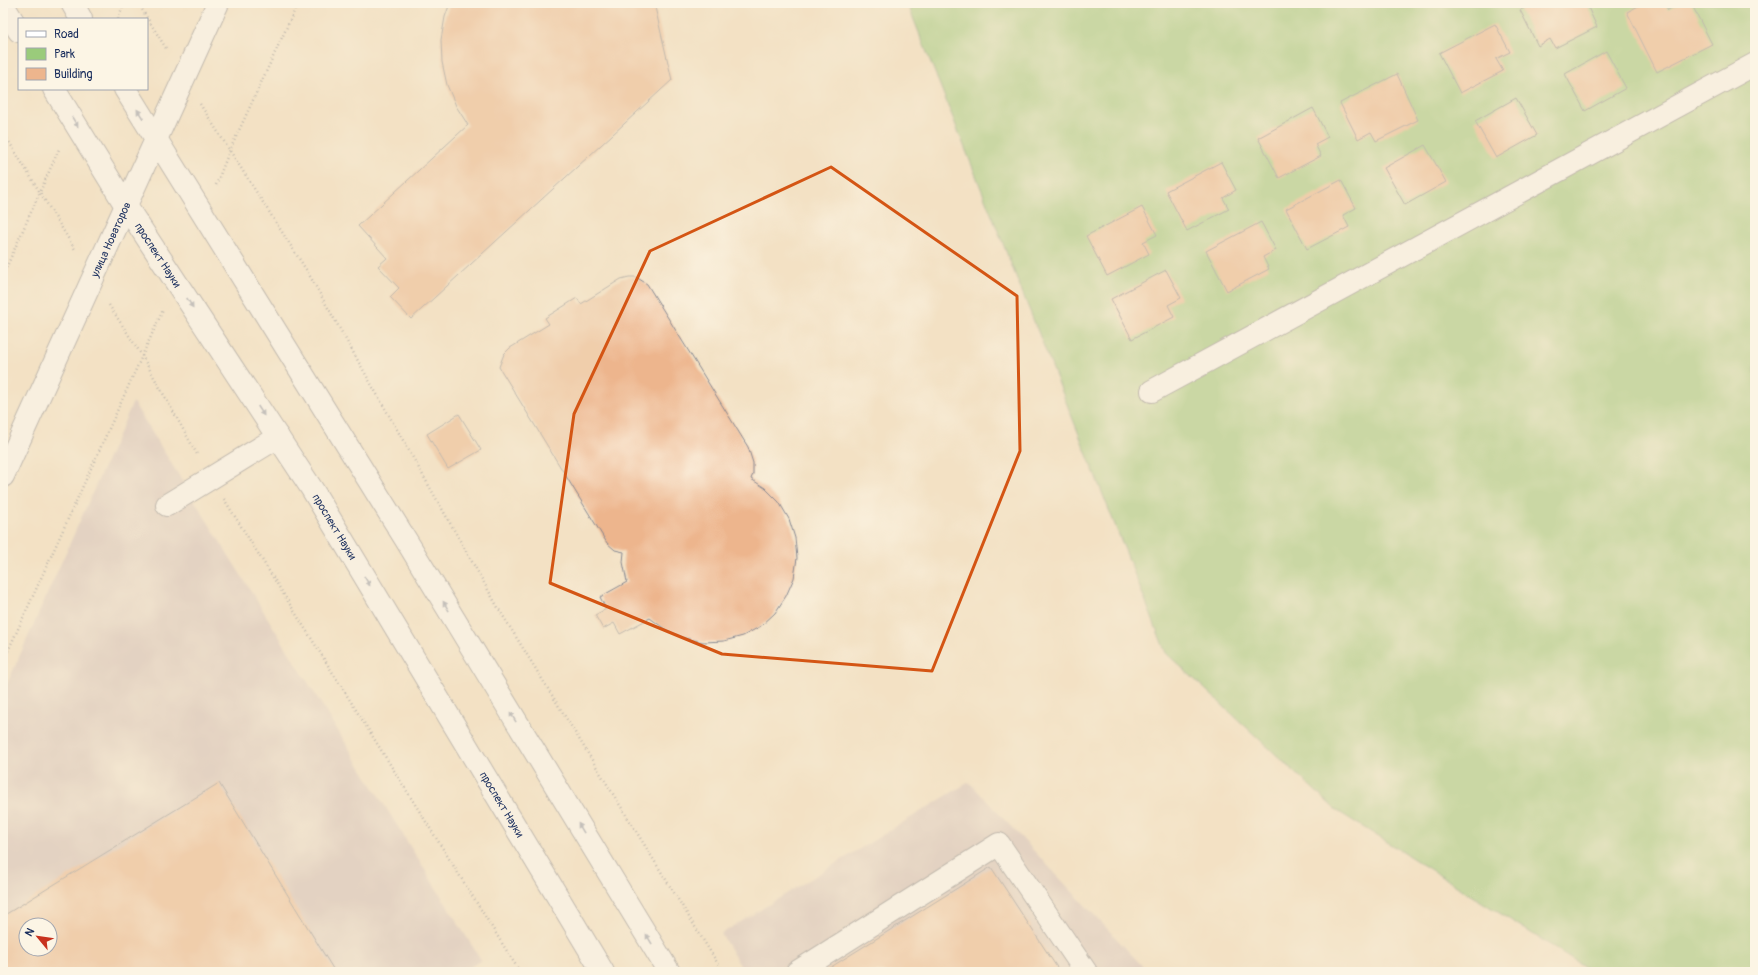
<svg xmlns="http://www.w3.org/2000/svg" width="1758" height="975" font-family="Pangolin,sans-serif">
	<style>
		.industrial { fill: #d1bfbe; fill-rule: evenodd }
		.green { fill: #9acb7b; stroke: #5a7d6c }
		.building { fill: #edb58d; fill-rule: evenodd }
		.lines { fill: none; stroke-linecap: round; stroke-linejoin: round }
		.minor-casing { stroke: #878891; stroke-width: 24 }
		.path { stroke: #878891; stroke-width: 2.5; stroke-dasharray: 1 3; stroke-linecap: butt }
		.minor { stroke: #fff; stroke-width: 22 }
		.oneway { fill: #8d97ae }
		.marked { fill: none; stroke: #d45514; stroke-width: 3; stroke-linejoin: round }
		.labels { text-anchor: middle; stroke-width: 3; stroke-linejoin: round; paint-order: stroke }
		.street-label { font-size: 11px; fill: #1b2f5e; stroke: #fcf5e5 }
	</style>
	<rect width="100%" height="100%" fill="#fcf5e5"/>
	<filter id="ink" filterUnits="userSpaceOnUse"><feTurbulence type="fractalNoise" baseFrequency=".025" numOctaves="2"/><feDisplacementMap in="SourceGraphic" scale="8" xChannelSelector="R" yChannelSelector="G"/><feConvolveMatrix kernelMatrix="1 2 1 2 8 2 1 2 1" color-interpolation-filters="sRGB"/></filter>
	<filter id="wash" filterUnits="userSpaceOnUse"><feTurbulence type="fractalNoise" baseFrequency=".012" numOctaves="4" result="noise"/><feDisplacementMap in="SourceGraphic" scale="16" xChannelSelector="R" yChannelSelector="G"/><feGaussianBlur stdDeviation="0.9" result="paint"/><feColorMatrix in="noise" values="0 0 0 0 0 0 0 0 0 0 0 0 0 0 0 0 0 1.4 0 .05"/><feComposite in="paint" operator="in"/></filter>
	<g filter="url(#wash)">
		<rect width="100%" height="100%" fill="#f3e1c4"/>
		<g class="industrial">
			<path d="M133,402L481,960L463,972H3V693ZM26,925H50V949H26Z"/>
			<path d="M969,782L1148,972H744L721,934Z"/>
		</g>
		<path class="green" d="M917,3H1755V972H1593L1336,810L1166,653L908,5Z"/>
		<g id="blocks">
			<g class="building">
				<path d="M450,3H654L672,80L411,319L390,297L399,288L378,266L387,258L358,226L468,125L456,106L447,85L442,62L441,40L445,17Z"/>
				<path d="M1534,3H1586L1597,27L1555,48L1550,39L1538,46L1520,10Z"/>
				<path d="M1644,3H1664L1668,10L1681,3H1691L1712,44L1657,72L1627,12Z"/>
				<path d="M1495,24L1510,52L1496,59L1503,71L1460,93L1439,53Z"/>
				<path d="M1606,51L1626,88L1585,111L1565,74Z"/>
				<path d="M1397,74L1418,120L1376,141L1371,132L1358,139L1340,103Z"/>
				<path d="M1516,98L1537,135L1496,158L1475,121Z"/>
				<path d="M1313,108L1328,137L1315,144L1321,156L1279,178L1258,138Z"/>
				<path d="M1425,145L1446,182L1405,205L1384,168Z"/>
				<path d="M1221,162L1236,190L1223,198L1229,209L1187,231L1166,191Z"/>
				<path d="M1341,180L1356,208L1343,215L1349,227L1307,249L1286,209Z"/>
				<path d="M1142,207L1157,235L1143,242L1149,254L1107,276L1086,236Z"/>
				<path d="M1261,222L1276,250L1263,257L1269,269L1227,291L1206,251Z"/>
				<path d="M1166,270L1181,298L1168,305L1174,317L1132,339L1111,299Z"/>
				<path d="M629,277H636L647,284L748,447L753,463V474L751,479L765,488L779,502L789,519L795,538L797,558L794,578L786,596L775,613L761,626L743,636L724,641L704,642L684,638L666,630L650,618L620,634L614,623L603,629L595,615L606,609L600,597L627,582L623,562L624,552L615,550L607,543L499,367L504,354L510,348L549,324L545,318L577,298L581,304L621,279Z"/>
				<path d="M459,414L481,450L448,469L427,434Z"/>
				<path d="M219,783L335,972H3V916ZM26,925H50V949H26Z"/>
				<path d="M991,867L1060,972H823Z"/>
			</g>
		</g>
	</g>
	<g filter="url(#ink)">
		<use href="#blocks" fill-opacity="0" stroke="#878891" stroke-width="1"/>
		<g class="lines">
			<g class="minor-casing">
				<g id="minor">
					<path d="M72,3L81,19"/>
					<path d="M3,5L19,31"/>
					<path id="s1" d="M54,89L126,206L312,489L603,972"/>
					<path d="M125,89L406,540L669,972"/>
					<path d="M1152,391L1755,64"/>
					<path id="s2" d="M3,476L218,3"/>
					<path d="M167,505L278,437"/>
					<path d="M797,972L999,844L1086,972"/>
				</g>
			</g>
			<g class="path">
				<path d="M138,3L167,50"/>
				<path d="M118,19L124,3"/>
				<path d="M200,104L307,271L500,611L723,972"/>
				<path d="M3,132L76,251"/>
				<path d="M216,185L229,152L298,3"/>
				<path d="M3,275L60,147"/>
				<path d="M109,305L141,354L198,456"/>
				<path d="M224,499L520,972"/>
				<path d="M3,662L163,310"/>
			</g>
			<use href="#minor" class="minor"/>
		</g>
		<defs><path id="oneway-solid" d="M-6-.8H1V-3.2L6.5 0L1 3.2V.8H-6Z"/></defs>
		<g class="oneway">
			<use href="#oneway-solid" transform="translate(140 114) rotate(-123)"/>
			<use href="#oneway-solid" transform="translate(75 122) rotate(58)"/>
			<use href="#oneway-solid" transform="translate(190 303) rotate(57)"/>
			<use href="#oneway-solid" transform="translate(261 411) rotate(57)"/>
			<use href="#oneway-solid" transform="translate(367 581) rotate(59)"/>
			<use href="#oneway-solid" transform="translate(446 606) rotate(-121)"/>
			<use href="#oneway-solid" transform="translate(513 717) rotate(-121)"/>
			<use href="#oneway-solid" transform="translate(581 828) rotate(-121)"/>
			<use href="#oneway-solid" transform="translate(649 939) rotate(-121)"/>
		</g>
	</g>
	<path d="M0 0H1758V975H0ZM831,167L1017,296L1020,451L932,671L722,654L550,583L574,414L650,251Z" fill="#f3e1c4" fill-opacity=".55" fill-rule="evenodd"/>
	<path class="marked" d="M831,167L1017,296L1020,451L932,671L722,654L550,583L574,414L650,251Z"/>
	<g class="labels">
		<g class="street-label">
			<text dy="4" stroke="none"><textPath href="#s2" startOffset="260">улица Новаторов</textPath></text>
			<text dy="4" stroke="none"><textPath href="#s1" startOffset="196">проспект Науки</textPath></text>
			<text dy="4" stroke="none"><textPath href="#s1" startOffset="520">проспект Науки</textPath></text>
			<text dy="4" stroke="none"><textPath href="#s1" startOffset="844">проспект Науки</textPath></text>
		</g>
	</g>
	<rect width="1758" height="975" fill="none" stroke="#fcf5e5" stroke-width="16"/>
	<rect x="18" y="18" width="130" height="72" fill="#fcf5e5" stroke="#a2a6af"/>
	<rect x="26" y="31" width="20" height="6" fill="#ffffff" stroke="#a2a6af"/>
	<text x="54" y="38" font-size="12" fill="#1b2f5e">Road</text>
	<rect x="26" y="48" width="20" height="12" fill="#9acb7b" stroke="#a2a6af"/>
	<text x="54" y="58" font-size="12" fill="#1b2f5e">Park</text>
	<rect x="26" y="68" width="20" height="12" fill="#edb58d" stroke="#a2a6af"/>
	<text x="54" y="78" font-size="12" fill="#1b2f5e">Building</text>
	<g transform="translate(38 937) rotate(299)"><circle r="19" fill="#fcf5e5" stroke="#a2a6af"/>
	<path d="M0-3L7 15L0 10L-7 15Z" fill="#c8321e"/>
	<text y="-6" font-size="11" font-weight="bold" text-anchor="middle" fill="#1b2f5e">N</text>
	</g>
</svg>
